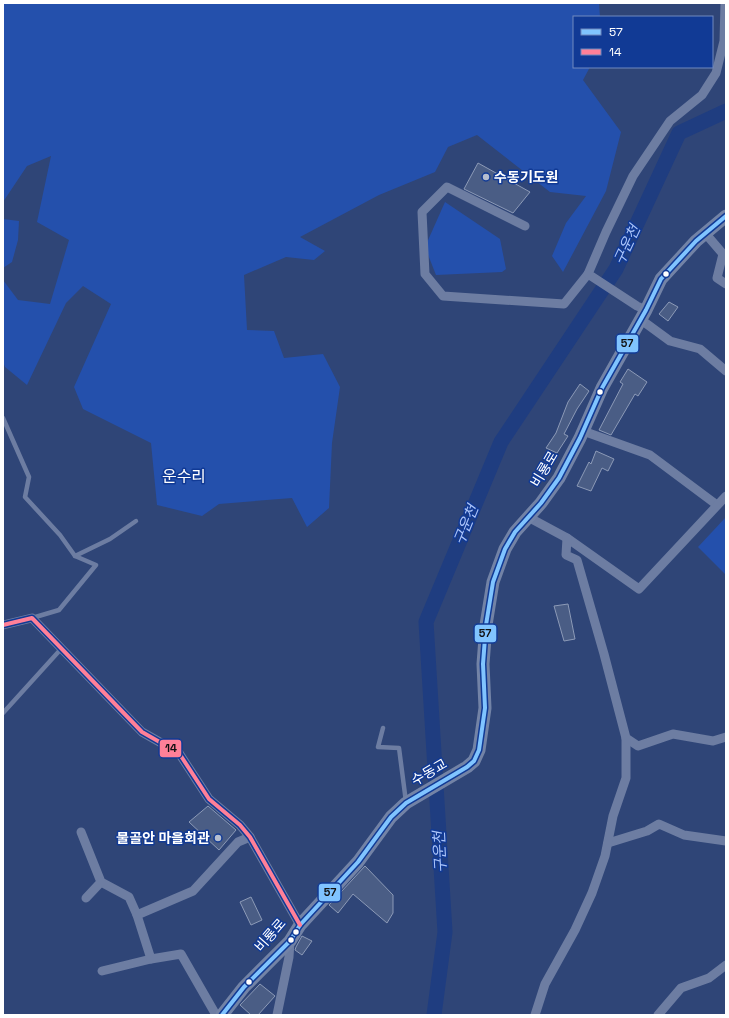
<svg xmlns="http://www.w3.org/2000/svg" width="729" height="1018" font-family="'Space Grotesk','Noto Sans KR',sans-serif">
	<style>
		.green { fill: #2450ac }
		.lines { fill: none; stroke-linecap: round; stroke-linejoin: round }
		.river { stroke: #1f3d80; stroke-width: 15 }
		.building { fill: #4a5d85; stroke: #8c9ab7 }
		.lane { stroke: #6d7da2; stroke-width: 4.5 }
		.street { stroke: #6d7da2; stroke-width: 9 }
		.secondary { stroke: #7383a6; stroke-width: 13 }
		.bus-1-casing { stroke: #113a95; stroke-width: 7 }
		.bus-2-casing { stroke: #113a95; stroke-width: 7 }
		.bus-1 { stroke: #80c4ff; stroke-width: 4 }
		.bus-2 { stroke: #ff8098; stroke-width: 4 }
		.poi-dot { fill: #b6becf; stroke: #113a95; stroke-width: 1.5 }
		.bus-dot { fill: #fff; stroke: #113a95; stroke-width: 1.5 }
		.labels { text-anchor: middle; stroke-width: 3; stroke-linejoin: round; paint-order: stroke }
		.poi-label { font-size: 14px; font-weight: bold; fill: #fff; stroke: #113a95; text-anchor: start }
		.street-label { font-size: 14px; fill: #fff; stroke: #113a95 }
		.water-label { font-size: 15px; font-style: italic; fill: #acc5fa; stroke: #113a95 }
		.quarter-label { font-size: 16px; fill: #fff; stroke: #113a95 }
		.line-badge { stroke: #113a95; stroke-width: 1.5 }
		.pale-badge-label { font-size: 11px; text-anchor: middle; font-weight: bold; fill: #111 }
	</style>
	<rect width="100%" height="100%" fill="#2f4577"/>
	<g class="green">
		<path d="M3,3H599L600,17H574V67H590L583,80L621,132L606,191L563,272L552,256L566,223L586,196L550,192L477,135L448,147L435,172L379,195L300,237L325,251L314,260L286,257L244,275L247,330L274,331L284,358L323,354L340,387L332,443L329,508L307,527L292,498L219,504L202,516L157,505L151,443L83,409L74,387L111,304L83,286L66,303L27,385L5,367L3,362V280L18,300L50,304L69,240L37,222L51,156L27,166L3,202Z"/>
		<path d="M445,202L500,239L506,269L502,272L436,275L425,247Z"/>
		<path d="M3,219L19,221L18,240L12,262L3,268Z"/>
		<path d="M726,517V575L698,547Z"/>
	</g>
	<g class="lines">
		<path class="river" d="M434,1015L445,932L426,622L501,442L616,269L679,133L726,111"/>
	</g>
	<g class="building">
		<path d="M478,163L530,192L513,213L464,189Z"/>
		<path d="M669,302L678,307L668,321L659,314Z"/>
		<path d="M628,369L647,382L638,396L635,394L611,435L599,430L623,384L620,382Z"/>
		<path d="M580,384L589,391L577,409L564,434L568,436L557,453L546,448L556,433L568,402Z"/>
		<path d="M596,451L614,459L608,471L602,468L591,491L577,486L589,462L591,464Z"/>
		<path d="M568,604L575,639L564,641L554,606Z"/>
		<path d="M208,806L236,830L219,850L189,822Z"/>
		<path d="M365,866L393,895V913L387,923L353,894L338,913L329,905Z"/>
		<path d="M251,897L262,920L251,925L240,902Z"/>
		<path d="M302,936L312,941L302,955L295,950L296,947Z"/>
		<path d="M260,984L275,996L258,1015H251L240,1005Z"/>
	</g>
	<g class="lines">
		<g class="lane">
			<path d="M3,418L29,477L25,497L60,535L75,556L96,565L59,610L32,618"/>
			<path d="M75,556L110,539L136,521"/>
			<path d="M3,713L61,649"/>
			<path d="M383,728L378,747L399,748L406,802"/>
		</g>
		<g class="street">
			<path d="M525,226L447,187L422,212L425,274L443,296L564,304L588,274"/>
			<path d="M705,233L723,254L717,278L726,284"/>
			<path d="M646,310L637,306L588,274L606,232L633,176L670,121L702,95L716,73L724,41L725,3"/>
			<path d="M640,319L670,341L700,349L726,371"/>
			<path d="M583,431L650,455L717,505"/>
			<path d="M528,517L567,538L639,589L726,496"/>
			<path d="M3,625L32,618L142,732L179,753L209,799L240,825L250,837L300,925"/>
			<path d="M626,738L638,746L673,734L713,741L726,737"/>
			<path d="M81,832L101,882L129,897L137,915"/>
			<path d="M608,843L647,831L659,824L684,835L726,841"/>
			<path d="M86,898L101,882"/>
			<path d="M102,971L151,959"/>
			<path d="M216,1015L181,954L151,959L137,915L193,891L238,842L250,837"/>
			<path d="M277,1015L289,957L290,941"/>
			<path d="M535,1015L545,984L575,930L592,893L605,856L613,816L626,778V738L604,654L577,560L566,555L567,538"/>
			<path d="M658,1015L681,988L709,978L726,965"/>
		</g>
		<path class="secondary" d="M222,1015L244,987L290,941L300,925L358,862L391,817L406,803L467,767L474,761L479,750L485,708L483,664L486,625L493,582L505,549L515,532L541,503L559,478L580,438L602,388L646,310L661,279L696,241L726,216"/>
		<g class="bus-1-casing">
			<path id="bus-1" d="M222,1015L244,987L290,941L300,925L358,862L391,817L406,803L467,767L474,761L479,750L485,708L483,664L486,625L493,582L505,549L515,532L541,503L559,478L580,438L602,388L646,310L661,279L696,241L726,216"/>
		</g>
		<g class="bus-2-casing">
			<path id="bus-2" d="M3,625L32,618L142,732L179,753L209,799L240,825L250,837L300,925"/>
		</g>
		<use href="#bus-1" class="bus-1"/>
		<use href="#bus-2" class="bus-2"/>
	</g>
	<g class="poi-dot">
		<circle cx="486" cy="177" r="4"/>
		<circle cx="218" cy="838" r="4"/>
	</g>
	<g class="bus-dot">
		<circle cx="666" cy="274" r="3.5"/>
		<circle cx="600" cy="392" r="3.5"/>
		<circle cx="296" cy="932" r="3.5"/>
		<circle cx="291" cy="940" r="3.5"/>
		<circle cx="249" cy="982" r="3.5"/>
	</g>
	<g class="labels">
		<g class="poi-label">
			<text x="494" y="182">수동기도원</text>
			<text x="210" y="843" text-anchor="end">물골안 마을회관</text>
		</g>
		<g class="street-label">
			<text transform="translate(544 469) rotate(-59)" y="5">비룡로</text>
			<text transform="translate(429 772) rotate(-30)" y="5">수동교</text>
			<text transform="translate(270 935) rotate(-49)" y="5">비룡로</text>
		</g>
		<g class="water-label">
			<text transform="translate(627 245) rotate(-65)" y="5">구운천</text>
			<text transform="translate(466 525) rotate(-68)" y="5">구운천</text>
			<text transform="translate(440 852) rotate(-93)" y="5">구운천</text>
		</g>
		<g class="quarter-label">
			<text x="184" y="482">운수리</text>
		</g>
	</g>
	<g class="line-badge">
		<rect x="616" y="334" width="23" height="19" rx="4" fill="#80c4ff"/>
		<rect x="474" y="624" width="23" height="19" rx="4" fill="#80c4ff"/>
		<rect x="159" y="739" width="23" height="19" rx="4" fill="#ff8098"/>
		<rect x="318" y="883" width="23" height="19" rx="4" fill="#80c4ff"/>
	</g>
	<g class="pale-badge-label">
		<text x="627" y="347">57</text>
		<text x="485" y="637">57</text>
		<text x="171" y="752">14</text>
		<text x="330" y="896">57</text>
	</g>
	<rect width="729" height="1018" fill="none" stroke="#ffffff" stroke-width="8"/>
	<rect x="573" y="16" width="140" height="52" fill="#113a95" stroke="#7089bf"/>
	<rect x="581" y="29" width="20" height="6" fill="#80c4ff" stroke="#7089bf"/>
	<text x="609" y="36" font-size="12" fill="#ffffff">57</text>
	<rect x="581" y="49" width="20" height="6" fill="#ff8098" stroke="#7089bf"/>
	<text x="609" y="56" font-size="12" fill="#ffffff">14</text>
</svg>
